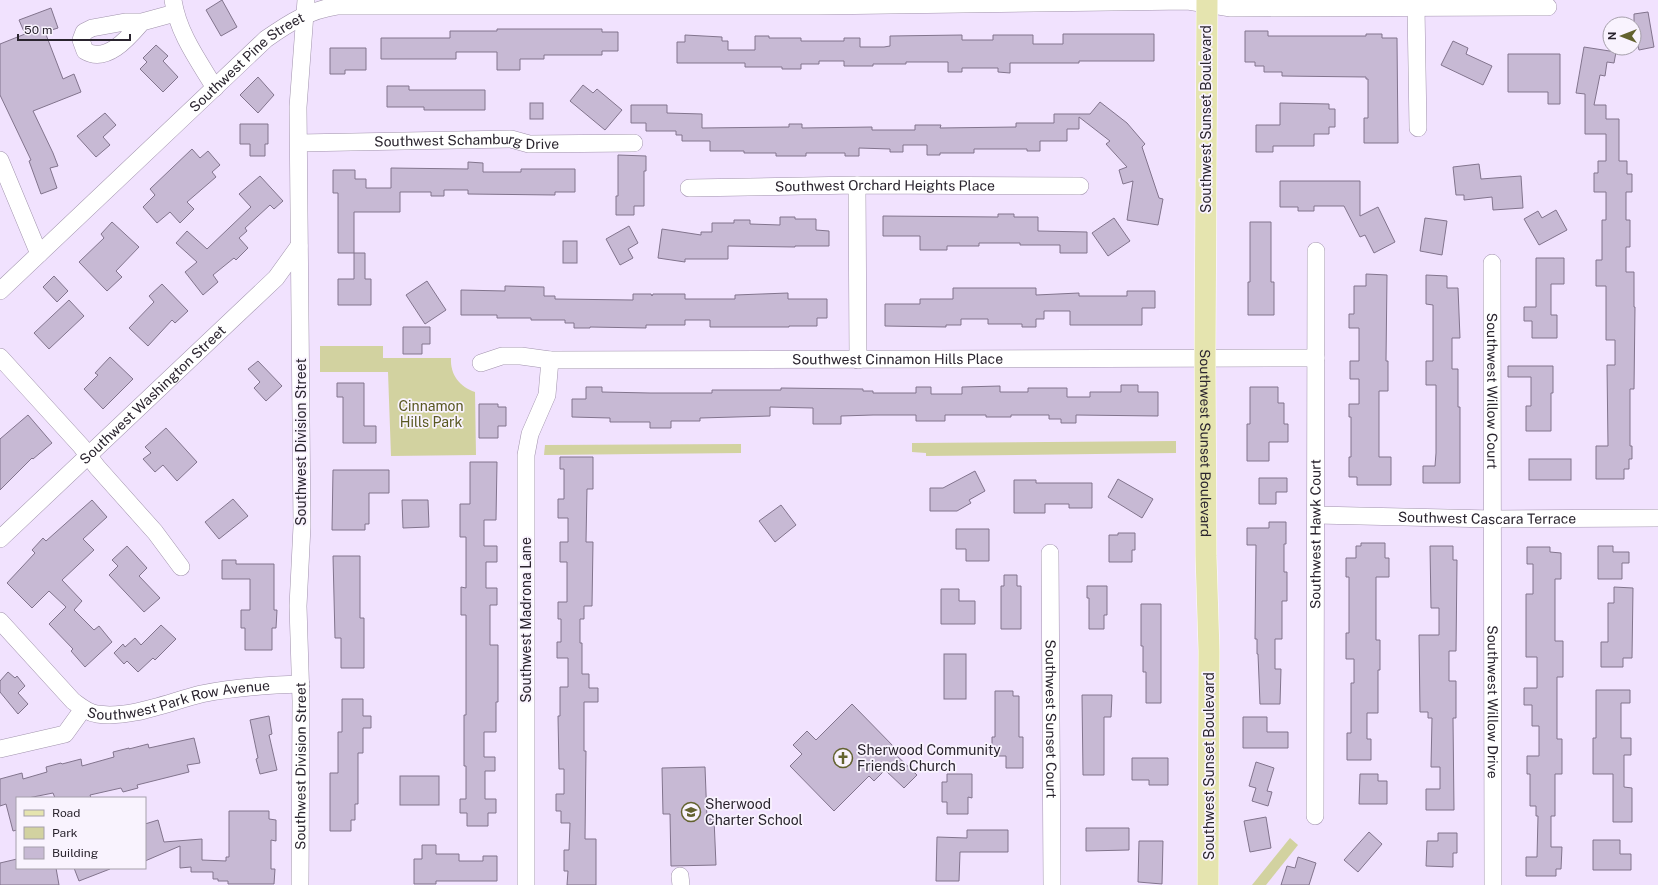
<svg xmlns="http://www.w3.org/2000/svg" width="1658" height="885" font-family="'Public Sans',sans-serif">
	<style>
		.green { fill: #d2d2a0 }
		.building { fill: #c7b9d4; stroke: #82748d }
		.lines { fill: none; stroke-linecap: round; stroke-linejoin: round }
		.minor-casing { stroke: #a193ac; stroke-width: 18 }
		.major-casing { stroke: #fff; stroke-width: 22 }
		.minor { stroke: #fff; stroke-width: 17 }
		.major { stroke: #e5e4af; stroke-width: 21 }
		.labels { text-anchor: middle; stroke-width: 3.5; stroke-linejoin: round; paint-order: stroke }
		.street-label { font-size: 14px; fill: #2a242e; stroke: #f9f3fe }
		.park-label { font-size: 14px; fill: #595821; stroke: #f9f3fe }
		.poi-label { font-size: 14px; fill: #2a242e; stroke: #f9f3fe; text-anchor: start }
	</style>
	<rect width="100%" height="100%" fill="#f1e2fe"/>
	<g class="green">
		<path d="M320,346H383V358H451C450,375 460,387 475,392L476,455L391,456L388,372H320Z"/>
		<path d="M1176,441V453L926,456V453L912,452V443Z"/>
		<path d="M741,444V453L544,455L545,445Z"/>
		<path d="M1290,838L1298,845L1266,885H1252Z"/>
	</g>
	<g class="building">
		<path d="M222,0L237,27L221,36L206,10Z"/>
		<path d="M51,8L58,28L45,32L63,79L74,74L81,92L33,111L53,153L58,166L50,168L57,188L41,194L29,161L31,160L0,95V44L25,34L19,20Z"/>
		<path d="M1648,12L1654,47L1639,50L1636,38L1634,39V14Z"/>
		<path d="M497,29H602V32H618V51H602V55H544V59H520V70H497V52H456V59H381V38H450V31H497Z"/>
		<path d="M1245,31H1268V36H1366V34H1382V38H1397L1398,143H1364V118H1368V79H1366V77L1282,76V72H1264V66H1255V62H1245Z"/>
		<path d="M1063,34H1154V61H1079V63H1010V73L998,72V68H962V72H948V62H906V64H873V66H844V61H819V64H801V69H782V67H745V63H677V42H685V35L722,37V41H728V50H755V36H769V38H801V41H844V38H860V47H884L890,46V36L962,35V40H993V35H1033V44H1063Z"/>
		<path d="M1453,41L1468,48L1466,54L1492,66L1483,85L1441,65Z"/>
		<path d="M156,45L168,56L163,61L178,77L163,92L140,69L147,62L143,58Z"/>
		<path d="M1584,47L1616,52L1614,63L1607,62L1605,76L1600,75L1594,105H1606V119H1619V161H1627V174H1632V192H1626V220H1630V247H1626V272H1634V307H1635L1634,389H1630V446H1632V459H1629V469H1624V479H1596V446H1608L1607,365H1615V340H1606V286H1596V260H1602V220H1606V192H1594V173H1598V161H1606V134H1585V94L1576,93Z"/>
		<path d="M330,48H366V70H345V74H330Z"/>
		<path d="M1508,54H1560V104H1548V92H1508Z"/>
		<path d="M258,77L274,95L258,113L240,95Z"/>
		<path d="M583,85L593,93L597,89L622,110L605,130L570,101Z"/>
		<path d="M387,86H409V90H485V110H424V107H387Z"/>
		<path d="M1100,102L1127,123L1145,144L1142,147L1159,198L1163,199L1158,225L1127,220L1133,181L1123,184L1119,170L1127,167L1106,144L1110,141L1079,117V129H1067V141H1040V151H1027V149H974V153H940V155H927V145H903V152H890V149L859,148V156H845V153H806V156H776V153H744V151H710V141H682V135H676V131H646V123H631V105H667V113L702,114V128L789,127V124H802V128L872,127V130H915V125H941L940,128L1016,127V123H1054V114H1090Z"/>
		<rect x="530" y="103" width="13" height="16"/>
		<path d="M1280,103L1329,104V109H1335V127H1329V134H1314V146H1273V152H1256V125H1280Z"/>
		<path d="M105,113L116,125L103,137L110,145L96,157L77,136Z"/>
		<path d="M240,124H268V144H265V156H250V144H240Z"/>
		<path d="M192,149L200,158L208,151L220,165L212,172L216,177L187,202L194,209L180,223L170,212L157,223L143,207L155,195L150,189Z"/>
		<path d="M618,155L646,156V171H644V206H634V215H616V196H618Z"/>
		<path d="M468,162L483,163V172H521V169H575V192H555V195L468,194V190H444V196H431V192H400V212H354V253H365V279H371V305H338V279H354V253H338V193H333V170H355V179H366V188H391V168L468,169Z"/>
		<path d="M1479,164L1481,179L1521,176L1523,208L1493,210L1492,197L1464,200V195H1456L1453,167Z"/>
		<path d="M260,176L283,201L274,209L270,205L245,228L247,231L239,238L248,248L236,260L234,258L213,275L218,282L203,295L185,272L197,262L176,243L187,231L207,249L251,207L239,194Z"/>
		<path d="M1280,181H1360V216L1378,207L1395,242L1374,253L1365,235L1360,237L1344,206H1314V211H1298V207H1280Z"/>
		<path d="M1556,210L1567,230L1539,245L1524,219L1538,211L1542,218Z"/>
		<path d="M998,214H1014V217H1038V231L1087,232V253H1060V245H1020V243H979V246H947V250H920V236H883V216L998,217Z"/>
		<path d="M780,217H795V219H816V230L829,231V246H795V247L728,246V259H685V262L658,258L662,229L701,235V232H712V223H734V220H750V224L780,225Z"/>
		<path d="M1114,218L1130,241L1108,256L1092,233Z"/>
		<path d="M1425,218L1447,221L1442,255L1420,251Z"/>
		<path d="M112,222L139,247L116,271L122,277L107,291L79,262L104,238L101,234Z"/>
		<path d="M1250,222H1271V282H1274V315H1248V282H1250Z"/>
		<path d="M629,226L638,243L628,249L633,258L620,265L606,239Z"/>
		<rect x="563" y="241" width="14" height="22"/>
		<path d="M1536,258H1564V284H1551V315H1557V338H1532V321H1524V307H1536Z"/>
		<path d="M1366,274L1387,275L1386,361H1388V391H1379V457H1391V485H1357V477H1349V457H1351V417H1349V404H1359V379H1350V361H1359V328H1349V314H1354V286H1366Z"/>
		<path d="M1426,275L1447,276V288H1458L1460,338H1452V369H1458V407H1460V483H1423V466H1435L1436,453V385H1426V361H1433V305L1426,304Z"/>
		<path d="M54,276L68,291L57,302L43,287Z"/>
		<path d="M427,281L446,310L425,324L406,295Z"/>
		<path d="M162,284L188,311L175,323L172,320L148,346L129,328L154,302L149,296Z"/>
		<path d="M505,286L544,287V296H555V299L633,300V294H651L652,296L653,294H685V299H735V295L788,293V299H827V318H817V326H789V327H710V320H685V325H646V328L590,327V328H574V323H565V320H531V318H497V315H461V290L505,291Z"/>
		<path d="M953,288H1036V295L1079,293V296H1127V291H1155V308H1142V325H1070V311H1044V319H1036V327H1022V324H988V319H961V325H946V327L885,326V304H920V299H953Z"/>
		<path d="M69,300L84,316L49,349L34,333Z"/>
		<path d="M403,327H430V344H422V354H403Z"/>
		<path d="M110,357L133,379L103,409L84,389L98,375L95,373Z"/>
		<path d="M258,361L282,386L266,401L254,388L260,382L248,369Z"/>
		<path d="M1508,366H1553V393H1551V431H1526V406H1531V377H1508Z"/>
		<path d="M337,383H364V426H376V443H343V397H337Z"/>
		<path d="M1121,385H1138V392H1158V416L1076,415V423H1061V419H1049V415H1011V417H986V415H945V421H916V415H873L841,416V424H813V408L770,407V416L700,418V421H671V428H650V422H610V418L572,417V399H586V387H602V392L650,393H712V390H781V388L863,389V391H873V393H916V387H931V394H962V387L1000,386V392H1028V388H1067V397H1090V392H1121Z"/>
		<path d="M1250,387H1278V403H1284V424H1288V442H1269V461H1247V424H1250Z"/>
		<path d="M479,404H498V407H506V426H498V438H479Z"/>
		<path d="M28,415L52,443L33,459L32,458L0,490V439Z"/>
		<path d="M166,428L197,462L177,481L163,465L155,472L143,459L151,453L145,447Z"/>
		<path d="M560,457H593V489H587L586,542H593L592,606H584V619H580V643H582V674H589V688H598V702H584V751H586L585,839H596V885H567L568,871H564V850H569L570,823H561V811H556V794H564V769H559L558,716H560V687H568V658H557V642H561V619H558V602H567V562H560V542H568V518H558V499H564V469H560Z"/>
		<rect x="1529" y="459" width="42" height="21"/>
		<path d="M470,462H497L496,520H484V546H497V562H486V588H497V605H490V645H498V702H496V732H484V757H495V771H485V799H496V813H488V826H467V813H460V799H466V766H464V715H466V615H461V587L466,588V537H460V504H470Z"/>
		<path d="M333,470H389V493H369V524H365V530H332Z"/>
		<path d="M975,471L985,491L969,500L971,503L957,511H930V488H943Z"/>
		<path d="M1259,478H1287V492H1276V504H1259Z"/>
		<path d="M1118,479L1153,499L1142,518L1108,497Z"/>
		<path d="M1014,480H1036V483H1092V508H1069V504H1045V513H1014Z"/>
		<path d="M233,499L248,516L219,539L205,522Z"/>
		<path d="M92,500L107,517L83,539L94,550L62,580L82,601L74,610L94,630L99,626L112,642L85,667L71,651L73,649L49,624L66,607L49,591L32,608L7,583L35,553L32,550L43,538L46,541Z"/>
		<path d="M402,500H428L429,527L403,528Z"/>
		<path d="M781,505L796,525L775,542L759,521Z"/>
		<path d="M1269,522H1286V544H1284V572H1287V601H1282V639H1275V669H1281L1280,704H1260L1258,654H1257V639H1255L1256,545H1247V528H1269Z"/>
		<path d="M956,529H989V561H966V549H956Z"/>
		<path d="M1118,533H1135V550H1132V562H1109V535H1118Z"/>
		<path d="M1361,543H1385V558H1389V577H1376V640H1380V670H1378V713H1367V739H1371V760H1347V733H1351V683H1354V659H1346V633H1349V577H1346V558H1356V546H1361Z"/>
		<path d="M127,546L147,568L139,576L160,598L144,612L109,575L118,566L112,560Z"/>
		<path d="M1430,546H1453V560H1457L1456,651H1449V681H1456V718H1453L1454,810H1426V789H1440V767H1431L1432,718H1428V712H1420L1419,635H1439V608H1431Z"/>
		<path d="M1598,546H1613V552H1629V563H1622V579H1598Z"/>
		<path d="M1527,547H1550V552L1561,553V579H1555V641H1563V677H1557V739H1562V774H1555V816H1551V847H1562L1561,869H1556V876H1526V857H1537L1538,816H1536V806H1530V774H1527V756H1539V726H1532V705H1524V688H1537V657H1526V594H1533V564H1527Z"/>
		<path d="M333,556H360V618H364V668H341V638H335Z"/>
		<path d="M222,560H236V564H274V610H277L276,628H272V650H245V628H241V610H250V579H222Z"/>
		<path d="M1004,575H1017V586H1021V629H1001V586H1004Z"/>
		<path d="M1087,586H1107V615H1104V629H1089V598H1087Z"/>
		<path d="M1614,587L1633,588L1632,658H1623V667H1601V642H1608V603H1614Z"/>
		<path d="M941,589H959V601H975V624H941Z"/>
		<path d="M1141,604H1161V703H1146V672H1143V646H1141Z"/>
		<path d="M161,625L176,639L155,660L153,658L138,672L127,661L124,664L114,653L123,644L125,647L135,638L141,645Z"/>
		<rect x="944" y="654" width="22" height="45"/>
		<path d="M8,672L15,678L17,676L25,686L18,693L28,704L18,714L0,692V681Z"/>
		<path d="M1596,690H1630V703H1621V738H1631V755H1624V787L1632,788V822H1613V774H1593V738H1596Z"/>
		<path d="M995,691H1013V696H1019V737H1023V768H1006V756H992V737H995Z"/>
		<path d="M1082,695H1112L1111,717H1104V775H1083Z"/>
		<path d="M342,699H363V716H371V728H363V753H358V804H355V820H351V831H330V773H338V732H342Z"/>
		<path d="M852,704L896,749L893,752L917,775L904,788L885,770L874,781L869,776L834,811L790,766L802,754L793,745L807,731L816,740Z"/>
		<path d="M269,716L272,734L269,735L277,770L260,774L256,759L258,758L250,720Z"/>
		<path d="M1243,717H1267V732H1288V748H1243Z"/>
		<path d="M194,738L200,763L187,765L189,772L137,785L138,788L123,792L121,788L90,795L91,798H55L53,793L28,798H17V830L13,831L6,804L0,806V779L22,773L23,779L47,772L46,767L61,763L62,764L81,759L82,766L114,757L113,752L129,748V749L148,744L149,748Z"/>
		<path d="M1132,758H1168V785H1149V780H1132Z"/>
		<path d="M1256,762L1274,768L1267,791L1272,792L1268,806L1252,801L1256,788L1249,786Z"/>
		<path d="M705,767L707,819H714L716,865L671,866L670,814H663L662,768Z"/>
		<path d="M947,774H972V798L968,797V814H947V802H942V782H947Z"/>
		<path d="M1360,774H1378V781H1387V804H1359Z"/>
		<rect x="400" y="776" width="39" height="29"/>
		<path d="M229,811H269V819L276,820V841L271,840V869H275L274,884H228V881H218V879H213V872H191V867L180,868V846L145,861V824L158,820L164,842L202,839V860L226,861V857H229Z"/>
		<path d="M1266,817L1271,848L1250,852L1244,821Z"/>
		<path d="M1086,828H1129V850L1086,851Z"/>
		<path d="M967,830H1008V852H960L959,881H936L937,837L967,838Z"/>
		<path d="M1369,832L1382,844L1358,872L1344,860Z"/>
		<path d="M1438,833H1457V853H1453V867L1426,866L1427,841H1438Z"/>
		<path d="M1593,840H1620V854H1631V870H1593Z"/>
		<path d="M1139,841H1163L1162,884L1138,882Z"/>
		<path d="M422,845H436V854H459V861H483V856H497V881H436V884H414V859H422Z"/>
		<path d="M1298,857L1316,863L1309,885H1281L1287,866L1295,868Z"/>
		<path d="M17,859V868H56L59,885H0V863Z"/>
		<path d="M74,868H110V869L79,881Z"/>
	</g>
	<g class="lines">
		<g class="minor-casing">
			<g id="minor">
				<path d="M173,0C178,33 198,60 215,88"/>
				<path d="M1416,7L1418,128"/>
				<path d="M142,22C129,37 107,64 85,51L81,40L84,32L92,28L125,22H142L175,13"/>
				<path id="s1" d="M299,143L511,139L529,144L634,143"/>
				<path d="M0,160L39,254"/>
				<path d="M857,185L858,360"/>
				<path id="s2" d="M689,188L857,185L1080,186"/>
				<path id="s3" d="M1492,263L1493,885"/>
				<path id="s4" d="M0,291L266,39C289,23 309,10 337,6H818L1188,1L1231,8L1548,7"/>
				<path d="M0,357L81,446L97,467L155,532L181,567"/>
				<path id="s5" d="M481,363L502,356H521L550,360L1316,358"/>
				<path id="s6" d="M1316,515L1492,519L1658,518"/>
				<path id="s7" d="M0,539L276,278L299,246"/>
				<path id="s8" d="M1050,553L1052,885"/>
				<path id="s9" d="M0,621L73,701C80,706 88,713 97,714C130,719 169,702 201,694C234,687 267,685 301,684"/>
				<path d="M0,749L65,734L83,709"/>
				<path id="s10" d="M1315,816L1316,251"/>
				<path d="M680,876L681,885"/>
				<path id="s11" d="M300,885L301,701L298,606L302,526L298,107L306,0"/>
				<path d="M526,885V455L530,434L547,395L550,360"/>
			</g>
		</g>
		<g class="major-casing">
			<g id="major">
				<path id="s12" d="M1207,0L1205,357L1206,556L1209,651L1208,885"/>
			</g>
		</g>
		<use href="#minor" class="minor"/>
		<use href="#major" class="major"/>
	</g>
	<defs>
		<g id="church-ring" transform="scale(1)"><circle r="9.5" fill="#f9f3fe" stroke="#63622f" stroke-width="1.5"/><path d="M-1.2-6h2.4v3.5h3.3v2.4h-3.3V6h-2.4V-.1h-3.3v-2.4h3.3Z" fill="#63622f"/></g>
		<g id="school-ring" transform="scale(1)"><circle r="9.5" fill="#f9f3fe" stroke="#63622f" stroke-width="1.5"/><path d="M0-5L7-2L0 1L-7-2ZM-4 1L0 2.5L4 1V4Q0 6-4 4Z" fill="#63622f"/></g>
	</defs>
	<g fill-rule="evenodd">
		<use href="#church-ring" x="843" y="758"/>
		<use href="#school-ring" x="691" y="812"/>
	</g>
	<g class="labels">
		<g class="street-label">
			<text dy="5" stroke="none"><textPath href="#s4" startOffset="337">Southwest Pine Street</textPath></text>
			<text transform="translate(1206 119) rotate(-90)" y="5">Southwest Sunset Boulevard</text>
			<text dy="5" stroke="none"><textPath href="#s1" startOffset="168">Southwest Schamburg Drive</textPath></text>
			<text dy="5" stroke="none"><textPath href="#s2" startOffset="196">Southwest Orchard Heights Place</textPath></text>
			<text dy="5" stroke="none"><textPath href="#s5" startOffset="418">Southwest Cinnamon Hills Place</textPath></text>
			<text dy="5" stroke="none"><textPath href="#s3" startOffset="128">Southwest Willow Court</textPath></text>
			<text dy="5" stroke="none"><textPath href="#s7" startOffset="210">Southwest Washington Street</textPath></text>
			<text transform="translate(301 442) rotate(-90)" y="5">Southwest Division Street</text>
			<text dy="5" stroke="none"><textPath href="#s12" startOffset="443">Southwest Sunset Boulevard</textPath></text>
			<text dy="5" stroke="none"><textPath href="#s6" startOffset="171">Southwest Cascara Terrace</textPath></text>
			<text dy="5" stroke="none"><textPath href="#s10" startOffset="282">Southwest Hawk Court</textPath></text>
			<text transform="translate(526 620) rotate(-90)" y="5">Southwest Madrona Lane</text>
			<text dy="5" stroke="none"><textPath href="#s9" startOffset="219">Southwest Park Row Avenue</textPath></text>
			<text dy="5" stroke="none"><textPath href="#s3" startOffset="439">Southwest Willow Drive</textPath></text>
			<text dy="5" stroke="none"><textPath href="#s8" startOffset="166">Southwest Sunset Court</textPath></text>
			<text dy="5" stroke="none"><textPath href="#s11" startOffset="119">Southwest Division Street</textPath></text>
			<text transform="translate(1209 766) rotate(-90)" y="5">Southwest Sunset Boulevard</text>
		</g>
		<g class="park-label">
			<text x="431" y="411">Cinnamon<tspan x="431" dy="16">Hills Park</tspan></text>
		</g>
		<g class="poi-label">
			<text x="857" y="755">Sherwood Community<tspan x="857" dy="16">Friends Church</tspan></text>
			<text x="705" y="809">Sherwood<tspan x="705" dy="16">Charter School</tspan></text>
		</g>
	</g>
	<rect x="16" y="797" width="130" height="72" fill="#f9f3fe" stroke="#a6a0ab"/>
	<rect x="24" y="810" width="20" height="6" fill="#e5e4af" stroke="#a6a0ab"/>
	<text x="52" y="817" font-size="12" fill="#2a242e">Road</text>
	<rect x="24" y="827" width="20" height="12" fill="#d2d2a0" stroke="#a6a0ab"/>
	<text x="52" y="837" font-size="12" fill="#2a242e">Park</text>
	<rect x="24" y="847" width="20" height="12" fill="#c7b9d4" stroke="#a6a0ab"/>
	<text x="52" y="857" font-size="12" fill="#2a242e">Building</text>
	<g transform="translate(1622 36) rotate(270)"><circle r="19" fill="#f9f3fe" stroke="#a6a0ab"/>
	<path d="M0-3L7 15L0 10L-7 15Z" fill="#63622f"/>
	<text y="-6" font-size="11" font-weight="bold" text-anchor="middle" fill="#2a242e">N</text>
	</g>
	<path d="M18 34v6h112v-6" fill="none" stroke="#2a242e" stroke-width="2"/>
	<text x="24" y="34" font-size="12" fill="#2a242e" stroke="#f9f3fe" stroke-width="3" paint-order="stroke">50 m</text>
</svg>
